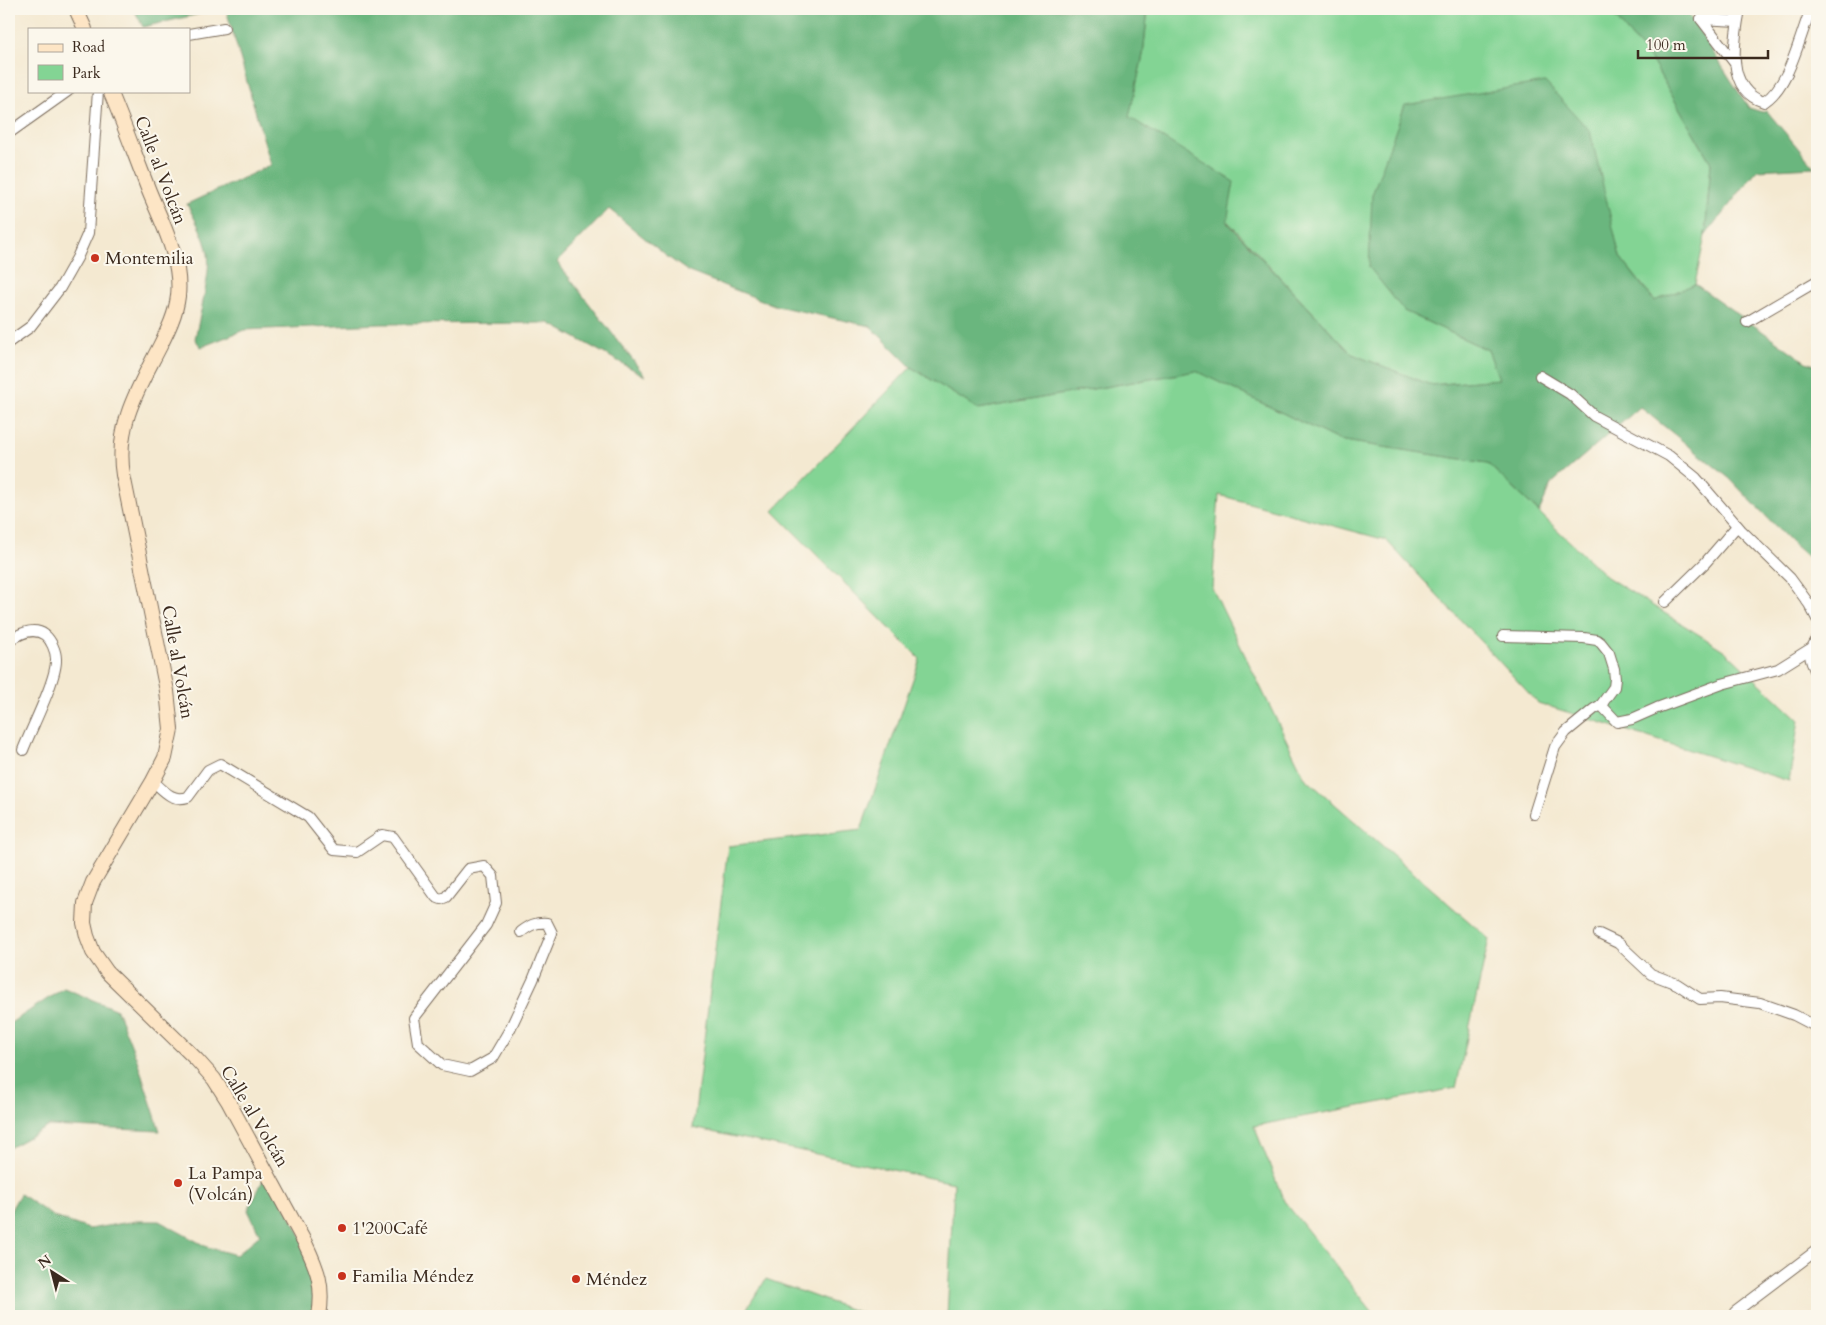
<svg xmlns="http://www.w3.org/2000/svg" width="1826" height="1325" font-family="Cardo,serif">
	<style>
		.green { fill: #83d494; stroke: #5f7f59 }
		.forest { fill: #6ab67e; stroke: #52704e }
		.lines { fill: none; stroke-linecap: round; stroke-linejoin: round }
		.street-casing { stroke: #7c6d5d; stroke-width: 12 }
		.secondary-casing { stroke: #7c6d5d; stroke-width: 16 }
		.street { stroke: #fff; stroke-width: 10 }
		.secondary { stroke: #fde5c5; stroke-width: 14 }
		.poi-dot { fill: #c8321e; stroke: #fbf7ec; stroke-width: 2 }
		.labels { text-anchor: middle; stroke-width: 4; stroke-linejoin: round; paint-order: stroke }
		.street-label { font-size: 18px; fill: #3b2a1e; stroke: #fbf7ec }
		.poi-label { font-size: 18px; fill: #3b2a1e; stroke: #fbf7ec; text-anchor: start }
	</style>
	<rect width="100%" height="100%" fill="#fbf7ec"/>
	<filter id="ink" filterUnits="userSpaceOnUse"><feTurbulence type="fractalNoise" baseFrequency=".02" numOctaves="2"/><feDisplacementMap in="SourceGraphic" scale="10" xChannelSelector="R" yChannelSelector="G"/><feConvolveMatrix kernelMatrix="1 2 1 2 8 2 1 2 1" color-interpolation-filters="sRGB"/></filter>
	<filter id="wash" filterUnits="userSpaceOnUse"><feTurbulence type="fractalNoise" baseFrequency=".0096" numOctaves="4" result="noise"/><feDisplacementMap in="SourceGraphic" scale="20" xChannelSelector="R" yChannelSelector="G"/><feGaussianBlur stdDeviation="1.12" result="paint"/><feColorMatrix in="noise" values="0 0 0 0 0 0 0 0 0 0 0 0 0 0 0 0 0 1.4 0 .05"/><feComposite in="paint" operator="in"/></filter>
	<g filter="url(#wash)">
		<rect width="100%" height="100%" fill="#f4e9d1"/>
		<g class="green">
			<path d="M1148,9H1608L1652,61L1711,163L1705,236L1695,284L1655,301L1620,257L1606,204L1404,311L1488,350L1500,379L1430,385L1352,354L1129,116L1143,55Z"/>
			<path d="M911,367L978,409L1196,371L1338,440L1487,463L1607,577L1725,651L1799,720L1789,781L1538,703L1386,540L1219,495L1212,588L1305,778L1489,939L1456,1088L1254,1126L1284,1201L1376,1316H947L954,1183L693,1128L728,846L861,830L920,659L773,511Z"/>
			<path d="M766,1279L869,1316H742Z"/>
		</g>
		<g class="forest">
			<path d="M134,9H221L143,27Z"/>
			<path d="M226,9H1148L1143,55L1129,117L1234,182L1227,222L1352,354L1431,385L1499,379L1488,350L1404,311L1369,267L1372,195L1405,105L1545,82L1590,131L1620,257L1654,301L1695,284L1806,362L1817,366V565L1792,543L1729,478L1640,407L1551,484L1539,512L1487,463L1338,440L1196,371L978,409L911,367L870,326L777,306L689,272L665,255L609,209L557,262L645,376L549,323L381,324L244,330L201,347L195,339C199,318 211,273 208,254C205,236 195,220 187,204L271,165Z"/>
			<path d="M1608,9H1685L1749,108L1762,112L1766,110L1814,167L1757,170L1705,236L1711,163L1652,61Z"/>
			<path d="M64,988L117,1010L136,1057L160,1131L49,1126L9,1148V1024Z"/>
			<path d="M267,1172L305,1243L319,1316H9V1213L20,1194L54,1217L89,1229L136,1221H159L207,1247L236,1255L260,1235L248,1210Z"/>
		</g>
	</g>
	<g filter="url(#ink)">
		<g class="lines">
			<g class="street-casing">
				<g id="street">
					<path d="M1740,9C1734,40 1725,90 1764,102C1790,85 1799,38 1811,9"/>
					<path d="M1701,19L1734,62"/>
					<path d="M1701,19L1737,21"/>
					<path d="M189,34L224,28"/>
					<path d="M9,133L68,91"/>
					<path d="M1747,322L1817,281"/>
					<path d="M9,342L30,327L60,288L77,258L88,233L98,91"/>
					<path d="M1540,376L1570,394L1594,416L1669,456L1696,478L1741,530L1790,578L1809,604L1817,619"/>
					<path d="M1665,602L1705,563L1737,526"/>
					<path d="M1503,636L1584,638L1597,640L1601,643L1609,653L1614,669L1615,679L1614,687L1601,705"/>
					<path d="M1817,639C1807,654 1809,659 1817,674"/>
					<path d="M9,641C19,634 33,626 45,635C51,640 56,651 56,659C57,679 31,729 23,750"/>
					<path d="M153,781C164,791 172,802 188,797L208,770L220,764L308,817L334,850L357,852L382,835L393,837L436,897L441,899L446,897L468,869L484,866L493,876L496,903L486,925L414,1018L418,1043L442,1065L470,1071L493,1058L510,1029L533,980L552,933L547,923C536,922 530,925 521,932"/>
					<path d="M1534,814L1555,747L1566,732L1594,709L1601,705L1617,722L1632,719L1657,708L1722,684L1778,669L1810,649"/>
					<path d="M1599,934L1618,943L1651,974L1677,984L1700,999L1720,998L1760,1003L1794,1015L1817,1027"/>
					<path d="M1737,1316L1735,1312L1817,1250"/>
				</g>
			</g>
			<g class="secondary-casing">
				<g id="secondary">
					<path d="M76,9L85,29"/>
					<path d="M110,91C124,124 136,158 149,191C162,223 182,260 178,296C176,314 168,330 160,346C138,389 115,425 123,475L167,691L171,729L165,758L153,781L93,882L85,903L84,923L87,936L93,952L107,972L197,1060L214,1079L228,1101L305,1243C318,1270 324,1286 319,1316"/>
				</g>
			</g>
			<use href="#street" class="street"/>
			<use href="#secondary" class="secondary"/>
		</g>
	</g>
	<g class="poi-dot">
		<circle cx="95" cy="258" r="5"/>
		<circle cx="178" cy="1183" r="5"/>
		<circle cx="342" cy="1228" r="5"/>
		<circle cx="342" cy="1276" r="5"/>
		<circle cx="576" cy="1279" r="5"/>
	</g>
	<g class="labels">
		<g class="street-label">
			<text transform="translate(161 170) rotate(69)" y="6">Calle al Volcán</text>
			<text transform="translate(178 662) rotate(80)" y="6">Calle al Volcán</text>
			<text transform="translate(255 1116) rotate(59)" y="6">Calle al Volcán</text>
		</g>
		<g class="poi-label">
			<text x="105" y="264">Montemilia</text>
			<text x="188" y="1179">La Pampa<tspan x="188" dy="21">(Volcán)</tspan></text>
			<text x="352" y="1234">1'200Café</text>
			<text x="352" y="1282">Familia Méndez</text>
			<text x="586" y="1285">Méndez</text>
		</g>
	</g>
	<rect width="1826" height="1325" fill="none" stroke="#fbf7ec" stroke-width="30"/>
	<rect x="28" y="28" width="162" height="65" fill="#fbf7ec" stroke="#aea59a"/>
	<rect x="38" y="44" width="25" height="8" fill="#fde5c5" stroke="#aea59a"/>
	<text x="72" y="52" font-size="15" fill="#3b2a1e">Road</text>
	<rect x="38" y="65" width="25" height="15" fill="#83d494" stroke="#aea59a"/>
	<text x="72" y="78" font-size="15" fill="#3b2a1e">Park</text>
	<g transform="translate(52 1272) rotate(324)" stroke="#fbf7ec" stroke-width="4" paint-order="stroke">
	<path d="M0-4L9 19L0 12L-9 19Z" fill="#3b2a1e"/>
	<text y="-8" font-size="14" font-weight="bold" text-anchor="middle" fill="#3b2a1e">N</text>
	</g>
	<path d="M1638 50v8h130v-8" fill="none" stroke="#3b2a1e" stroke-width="2.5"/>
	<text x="1646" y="50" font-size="15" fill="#3b2a1e" stroke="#fbf7ec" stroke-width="4" paint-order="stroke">100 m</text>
</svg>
